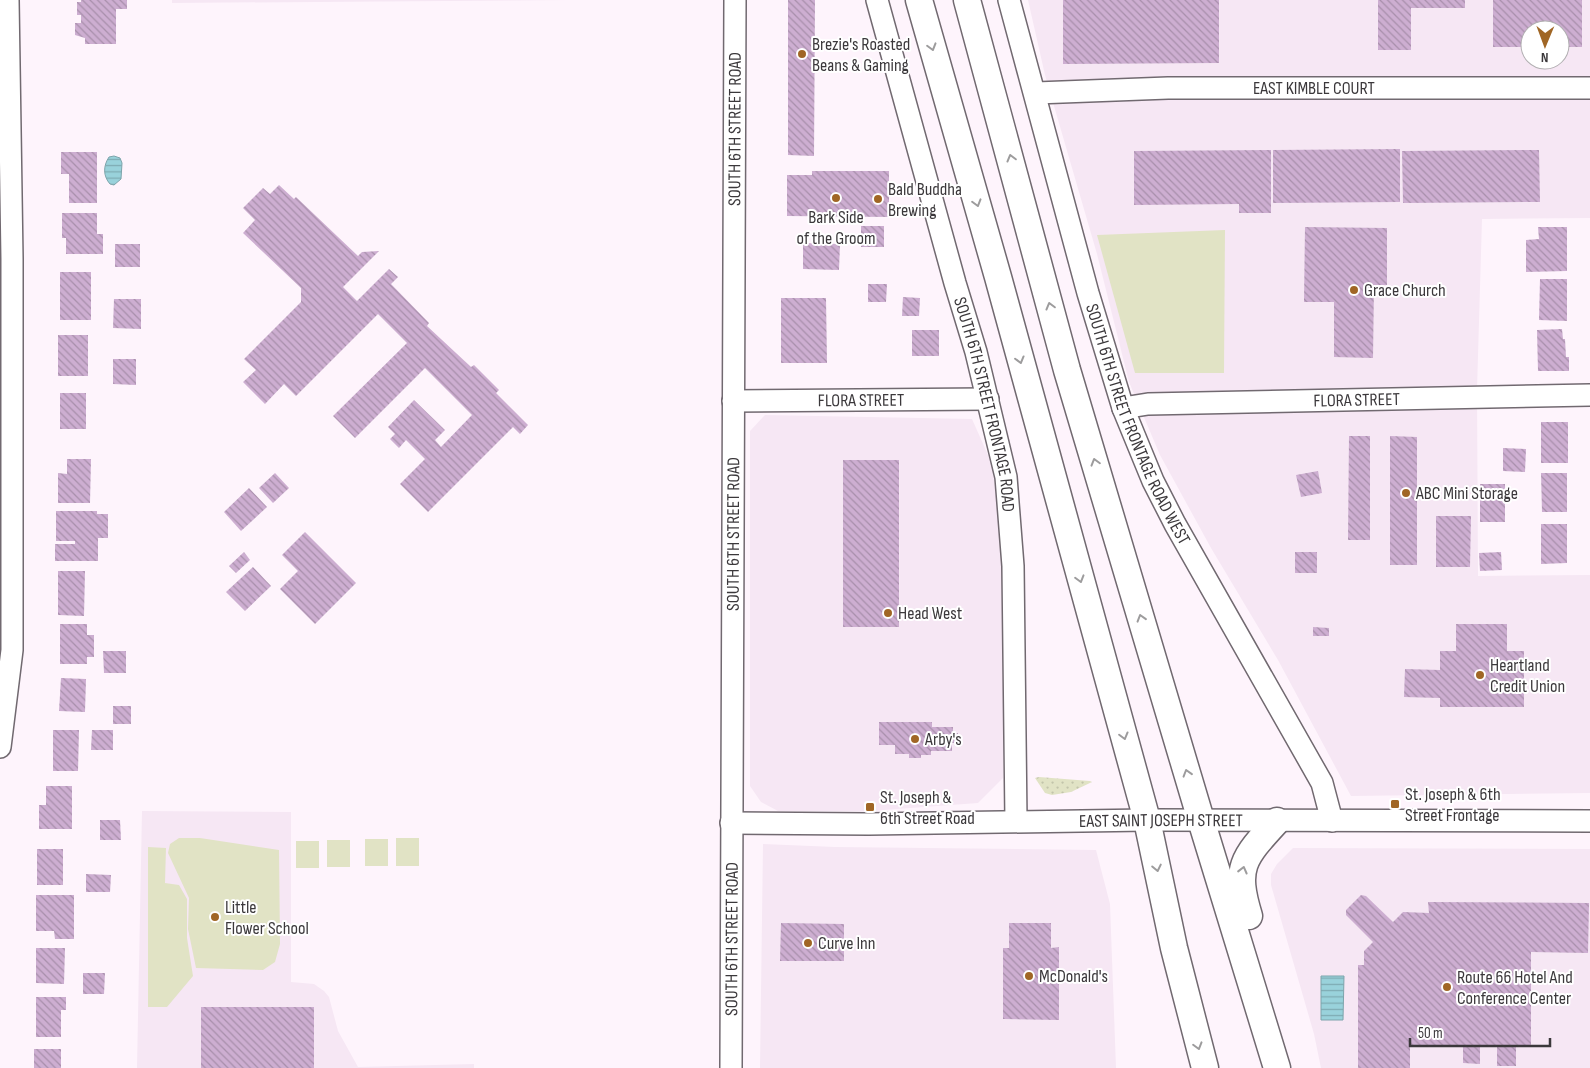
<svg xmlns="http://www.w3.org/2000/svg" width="1590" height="1068" font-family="'Sofia Sans Condensed',sans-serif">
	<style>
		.built { fill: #f6e7f4; fill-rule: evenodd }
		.grass { fill: url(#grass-dots) }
		.park { fill: #e1e3c5 }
		.water { fill: url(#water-rules); stroke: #7da4ab }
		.building { fill: url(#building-back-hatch) }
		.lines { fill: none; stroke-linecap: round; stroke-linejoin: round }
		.minor-casing { stroke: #716970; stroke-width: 24 }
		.major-casing { stroke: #716970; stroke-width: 29 }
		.minor { stroke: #fff; stroke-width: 21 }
		.major { stroke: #fff; stroke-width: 26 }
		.oneway { stroke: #9d9c9d }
		.poi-dot { fill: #a06625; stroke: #fff; stroke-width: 2 }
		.labels { text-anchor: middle; stroke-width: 4; stroke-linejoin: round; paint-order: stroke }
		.poi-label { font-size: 18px; fill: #3b383b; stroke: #fff; text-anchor: start }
		.street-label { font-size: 18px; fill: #3b383b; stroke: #fff }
	</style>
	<defs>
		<pattern id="grass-dots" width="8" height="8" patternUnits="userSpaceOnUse" patternTransform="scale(1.25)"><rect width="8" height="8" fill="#e1e3c5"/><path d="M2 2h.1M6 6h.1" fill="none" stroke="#c2c4aa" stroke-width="1.8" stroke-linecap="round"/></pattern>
		<pattern id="water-rules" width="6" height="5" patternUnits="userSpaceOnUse" patternTransform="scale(1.25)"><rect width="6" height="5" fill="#99d2db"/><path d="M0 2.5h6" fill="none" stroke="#7eabb3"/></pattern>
		<pattern id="building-back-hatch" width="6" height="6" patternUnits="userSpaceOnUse" patternTransform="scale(1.25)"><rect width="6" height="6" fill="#cdaed1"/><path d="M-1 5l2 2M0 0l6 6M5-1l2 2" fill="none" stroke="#a88fab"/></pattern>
	</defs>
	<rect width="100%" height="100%" fill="#fef4fc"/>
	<g class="built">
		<path d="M172,0H569L172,3Z"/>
		<path d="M1028,0H1590V218L1482,219L1477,390L1478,576L1590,575V793L1351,796L1278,660L1211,548L1160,455L1129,382L1097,254L1045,75ZM1530,30H1560V60H1530Z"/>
		<path d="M765,415L972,419L992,464L1001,537L1003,624V778L978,803L870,811H778L761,802L750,786V431Z"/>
		<path d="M142,811L291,812V982L314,984L324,991L329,997L338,1031L358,1067L474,1064V1068H137Z"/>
		<path d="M763,844L835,847L1096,850L1110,904L1116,1068H760Z"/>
		<path d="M1293,848L1590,849V1068H1321L1314,1034L1271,885V874L1277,864Z"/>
	</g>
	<path class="grass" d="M1039,777L1090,781L1092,782L1071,792L1052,795L1045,793L1035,778Z"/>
	<g class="park">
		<path d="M1225,230L1224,373H1135L1097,235Z"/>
		<path d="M179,838H200L279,850L280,944L275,962L263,970L196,968L188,929L189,898L168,853L170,844Z"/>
		<rect x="396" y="838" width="23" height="28"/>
		<rect x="365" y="839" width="23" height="27"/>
		<rect x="327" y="840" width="23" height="27"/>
		<rect x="296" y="841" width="23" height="27"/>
		<path d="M148,847L166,848L165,883L179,885L187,899V938L193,976L167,1007H148Z"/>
	</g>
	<g class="water">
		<path d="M114,156L120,158L122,163L121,179L114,185L110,184C103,176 103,166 109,157Z"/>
		<path d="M1321,976H1344L1343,1020H1321Z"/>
	</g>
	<g class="building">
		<path d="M81,0H127V9H116V44H85V38L75,35V23H81V15H77V2H81Z"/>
		<path d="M788,0H815L814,156L788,155Z"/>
		<path d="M1063,0H1219V63L1063,64Z"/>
		<path d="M1378,0H1465V8H1411V50H1378Z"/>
		<path d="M1493,0H1582V47H1560V30H1530V47H1493Z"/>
		<path d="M1400,149V202L1273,203V150Z"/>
		<path d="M1271,150V213H1239V204L1134,205V151Z"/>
		<path d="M1539,150L1540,202L1403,203L1402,151Z"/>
		<path d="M61,152H97V203H69V174H61Z"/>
		<path d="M812,171H889V217L787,216V175H812Z"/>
		<path d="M279,185L294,199L296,197L358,256L362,252L379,251L343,287L357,301L389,269L398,277L391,284L429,323L427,326L471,367L474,365L499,390L496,393L528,425L520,434L513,427L428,512L400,484L425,459L406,440L399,448L390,439L395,434L388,427L414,400L445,430L435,440L441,447L472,415L425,368L355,438L333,416L407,343L378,314L296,396L284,384L265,404L243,382L256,370L244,359L301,302V288L243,233L255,220L243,208L263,188L270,194Z"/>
		<path d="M62,213H97V234H103V254H66V238H62Z"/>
		<rect x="861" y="226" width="23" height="21"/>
		<path d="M1305,227L1387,228V285H1374L1373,358L1334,357V302H1304Z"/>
		<path d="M1538,227H1567V271L1526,272V240L1539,239Z"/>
		<path d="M803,243L840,244L839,270L803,269Z"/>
		<rect x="115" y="244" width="25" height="23"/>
		<rect x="60" y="272" width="31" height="48"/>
		<path d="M1540,279H1567V321L1539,320Z"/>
		<path d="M868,284H887L886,302H868Z"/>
		<path d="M903,297L920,298L919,316H902Z"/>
		<path d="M781,298H826L827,363H781Z"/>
		<path d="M114,299H141V329L113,328Z"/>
		<path d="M1562,329L1563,339H1565L1566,357H1569V371H1538L1537,330Z"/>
		<rect x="912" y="330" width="27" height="26"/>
		<rect x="58" y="335" width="30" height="41"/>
		<path d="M113,359H136V385L113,384Z"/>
		<rect x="60" y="393" width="26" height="36"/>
		<rect x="1541" y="422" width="27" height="41"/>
		<path d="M1349,436H1370V540H1348Z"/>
		<path d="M1390,436L1417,437V565H1390Z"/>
		<path d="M1503,448L1526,449L1525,472L1503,471Z"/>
		<path d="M67,459H91L90,503H58V473L67,474Z"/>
		<rect x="843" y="460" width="56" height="167"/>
		<path d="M1318,471L1322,493L1301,497L1296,475Z"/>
		<path d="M275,473L289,488L273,503L259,488Z"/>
		<path d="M1541,473H1567V512H1542Z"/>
		<rect x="1480" y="484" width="25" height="38"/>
		<path d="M249,488L267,507L241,531L224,512Z"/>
		<path d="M56,511H97V514H108V538H98V561H55V544H75V541H56Z"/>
		<path d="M1436,516H1471L1470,567H1436Z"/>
		<path d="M1541,524H1567V563L1541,564Z"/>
		<path d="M305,532L356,583L315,624L280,589L298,571L282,555Z"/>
		<path d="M244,552L250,560L236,573L229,566Z"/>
		<rect x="1295" y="552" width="22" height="21"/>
		<path d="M1501,552L1502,570L1480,571L1479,553Z"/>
		<path d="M253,567L271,586L245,611L226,592Z"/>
		<path d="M58,571H85L84,616L58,615Z"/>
		<path d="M60,624H87V635H94V657H87V664H60Z"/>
		<path d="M1456,624H1507V651H1524V707H1440V698L1404,697L1405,669L1440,670V651H1456Z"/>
		<path d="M1313,627L1329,628V636H1313Z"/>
		<path d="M103,651H126V673H104Z"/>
		<path d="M61,678L86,679L85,712L59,711Z"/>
		<rect x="113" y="706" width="18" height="18"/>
		<path d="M879,722H932V727H953V733H958V743H952V751H931V755H921V758H909V754H895V745H879Z"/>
		<path d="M53,730H79L78,771H53Z"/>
		<path d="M92,730H113V750H91Z"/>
		<path d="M46,786H72V829H39V805H46Z"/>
		<path d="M100,820H120L121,840H100Z"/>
		<rect x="37" y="849" width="26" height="36"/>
		<path d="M86,874L111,875L110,892H86Z"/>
		<path d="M36,895H74V939H55L54,931H36Z"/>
		<path d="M1361,895L1366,896L1393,922L1403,912L1429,913L1428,902L1589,903L1588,953L1531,952V1046H1516V1066H1497V1046H1480V1064L1463,1063V1046H1410V1068H1358V965H1364V951L1373,942L1346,915V910Z"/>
		<path d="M781,923L844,924V961H780Z"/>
		<path d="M1009,923H1051V948L1059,947V1020L1003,1019V948H1009Z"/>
		<path d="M36,948H65L64,984L36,983Z"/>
		<path d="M83,973H105L104,994H83Z"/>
		<path d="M36,997H66V1010H61V1037H36Z"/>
		<rect x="201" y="1007" width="113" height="61"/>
		<rect x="34" y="1049" width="27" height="19"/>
	</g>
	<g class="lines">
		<g class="minor-casing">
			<g id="minor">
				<path id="s1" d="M877,0L955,283L976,352L1006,477L1013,566L1016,821"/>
				<path id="s2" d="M1009,0L1088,293L1123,408L1153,481L1175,524L1322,783L1332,821"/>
				<path id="s3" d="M1036,93L1168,88H1590"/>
				<path id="s4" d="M733,401L988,399"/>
				<path id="s5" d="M1123,408L1148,404L1590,395"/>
				<path d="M0,747L12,650V259L8,0"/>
				<path id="s6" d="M731,823L869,824L1147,820L1590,821"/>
				<path id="s7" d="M731,1068L735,0"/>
			</g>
		</g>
		<g class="major-casing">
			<g id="major">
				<path d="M919,0L998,277L1147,820L1174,948L1205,1068"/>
				<path d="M967,0L1067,370L1201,820L1277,1068"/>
				<path d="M1249,916C1234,867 1243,858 1277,821"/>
			</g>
		</g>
		<use href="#minor" class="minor"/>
		<use href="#major" class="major"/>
	</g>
	<defs><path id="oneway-chevron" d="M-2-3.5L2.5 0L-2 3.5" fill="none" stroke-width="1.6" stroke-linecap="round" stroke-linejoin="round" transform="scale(1.25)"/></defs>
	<g class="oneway">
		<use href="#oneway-chevron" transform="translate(932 47) rotate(74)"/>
		<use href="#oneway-chevron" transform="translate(1011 158) rotate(-105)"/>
		<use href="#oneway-chevron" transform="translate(977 203) rotate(74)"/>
		<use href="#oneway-chevron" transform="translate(1050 306) rotate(-105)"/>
		<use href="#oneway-chevron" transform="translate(1020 360) rotate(75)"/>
		<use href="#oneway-chevron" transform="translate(1095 462) rotate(-106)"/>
		<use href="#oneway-chevron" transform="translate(1080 579) rotate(74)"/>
		<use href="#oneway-chevron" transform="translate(1141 618) rotate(-107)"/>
		<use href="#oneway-chevron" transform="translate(1124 736) rotate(75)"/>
		<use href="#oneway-chevron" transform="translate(1187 773) rotate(-107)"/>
		<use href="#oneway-chevron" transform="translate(1157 868) rotate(78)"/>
		<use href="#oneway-chevron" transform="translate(1243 870) rotate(-76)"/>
		<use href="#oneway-chevron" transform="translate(1198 1046) rotate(74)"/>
	</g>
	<g class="poi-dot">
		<circle cx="802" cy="54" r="5"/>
		<circle cx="836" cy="198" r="5"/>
		<circle cx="878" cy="199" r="5"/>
		<circle cx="1354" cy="290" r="5"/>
		<circle cx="1406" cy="493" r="5"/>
		<circle cx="888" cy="613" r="5"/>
		<circle cx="1480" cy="675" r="5"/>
		<circle cx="915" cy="739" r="5"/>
		<rect x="1390" y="799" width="10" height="10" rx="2.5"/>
		<rect x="865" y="802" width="10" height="10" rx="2.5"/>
		<circle cx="215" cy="917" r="5"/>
		<circle cx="808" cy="943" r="5"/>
		<circle cx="1029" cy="976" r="5"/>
		<circle cx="1447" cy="987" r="5"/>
	</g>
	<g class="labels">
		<g class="poi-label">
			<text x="812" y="50">Brezie's Roasted<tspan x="812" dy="21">Beans &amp; Gaming</tspan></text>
			<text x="888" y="195">Bald Buddha<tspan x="888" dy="21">Brewing</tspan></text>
			<text x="836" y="223" text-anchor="middle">Bark Side<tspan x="836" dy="21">of the Groom</tspan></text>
			<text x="1364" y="296">Grace Church</text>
			<text x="1416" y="499">ABC Mini Storage</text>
			<text x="898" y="619">Head West</text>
			<text x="1490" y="671">Heartland<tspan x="1490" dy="21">Credit Union</tspan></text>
			<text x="925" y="745">Arby's</text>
			<text x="1405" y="800">St. Joseph &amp; 6th<tspan x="1405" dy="21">Street Frontage</tspan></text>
			<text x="880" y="803">St. Joseph &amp;<tspan x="880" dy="21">6th Street Road</tspan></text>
			<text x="225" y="913">Little<tspan x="225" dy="21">Flower School</tspan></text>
			<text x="818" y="949">Curve Inn</text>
			<text x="1039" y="982">McDonald's</text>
			<text x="1457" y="983">Route 66 Hotel And<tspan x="1457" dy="21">Conference Center</tspan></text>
		</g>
		<g class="street-label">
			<text dy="6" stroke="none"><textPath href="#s3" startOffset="278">EAST KIMBLE COURT</textPath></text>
			<text dy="6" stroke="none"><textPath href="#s7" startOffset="939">SOUTH 6TH STREET ROAD</textPath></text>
			<text dy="6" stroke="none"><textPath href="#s5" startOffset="234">FLORA STREET</textPath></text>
			<text dy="6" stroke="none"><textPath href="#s4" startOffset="128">FLORA STREET</textPath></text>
			<text dy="6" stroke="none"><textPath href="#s1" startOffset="419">SOUTH 6TH STREET FRONTAGE ROAD</textPath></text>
			<text dy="6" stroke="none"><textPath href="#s2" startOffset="444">SOUTH 6TH STREET FRONTAGE ROAD WEST</textPath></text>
			<text dy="6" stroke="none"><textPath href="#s7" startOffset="534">SOUTH 6TH STREET ROAD</textPath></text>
			<text dy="6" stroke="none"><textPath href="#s6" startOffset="430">EAST SAINT JOSEPH STREET</textPath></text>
			<text dy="6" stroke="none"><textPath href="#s7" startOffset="129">SOUTH 6TH STREET ROAD</textPath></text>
		</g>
	</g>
	<g transform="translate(1545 45) rotate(181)"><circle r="24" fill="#ffffff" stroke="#b1afb1"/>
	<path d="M0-4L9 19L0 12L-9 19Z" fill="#a06625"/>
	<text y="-8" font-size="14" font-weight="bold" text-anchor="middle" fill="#3b383b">N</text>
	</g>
	<path d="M1410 1038v8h140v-8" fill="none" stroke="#3b383b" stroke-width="2.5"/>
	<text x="1418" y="1038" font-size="15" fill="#3b383b" stroke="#ffffff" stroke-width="4" paint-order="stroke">50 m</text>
</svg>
